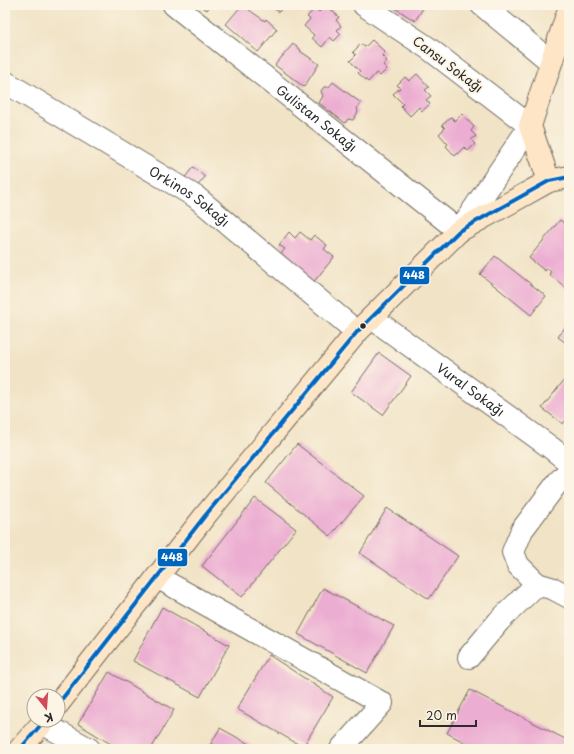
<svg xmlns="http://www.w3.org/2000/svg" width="574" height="754" font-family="'Playpen Sans',sans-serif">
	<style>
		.building { fill: #ecadd2 }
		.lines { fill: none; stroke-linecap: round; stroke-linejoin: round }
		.street-casing { stroke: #706b61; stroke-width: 24 }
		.secondary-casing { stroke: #706b61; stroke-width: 24 }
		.street { stroke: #fff; stroke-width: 22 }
		.secondary { stroke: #fde5c5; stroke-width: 22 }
		.bus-1-casing { stroke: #fcf5e5; stroke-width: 7 }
		.bus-1 { stroke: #0065bd; stroke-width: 4 }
		.bus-dot { fill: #2b2b2b; stroke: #fcf5e5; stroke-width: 1.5 }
		.labels { text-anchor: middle; stroke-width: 4; stroke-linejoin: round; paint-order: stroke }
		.street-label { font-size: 13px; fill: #2b2b2b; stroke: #fcf5e5 }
		.line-badge { stroke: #fcf5e5; stroke-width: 1.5 }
		.badge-label { font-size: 11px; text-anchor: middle; font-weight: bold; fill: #fff }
	</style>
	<rect width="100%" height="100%" fill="#fcf5e5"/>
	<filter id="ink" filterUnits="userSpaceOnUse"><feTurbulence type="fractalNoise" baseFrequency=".025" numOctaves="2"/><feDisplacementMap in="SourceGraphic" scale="8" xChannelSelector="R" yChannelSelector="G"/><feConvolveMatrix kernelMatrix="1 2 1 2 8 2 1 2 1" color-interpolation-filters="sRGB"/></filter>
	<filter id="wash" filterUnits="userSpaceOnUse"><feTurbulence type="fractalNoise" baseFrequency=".012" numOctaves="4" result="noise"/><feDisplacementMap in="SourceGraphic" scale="16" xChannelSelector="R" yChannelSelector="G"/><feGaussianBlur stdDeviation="0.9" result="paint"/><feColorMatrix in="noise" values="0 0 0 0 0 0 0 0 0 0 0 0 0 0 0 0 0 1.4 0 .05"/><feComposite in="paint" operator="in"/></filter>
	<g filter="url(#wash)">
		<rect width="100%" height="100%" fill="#f1e3c6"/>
		<g id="blocks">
			<g class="building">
				<path d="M200,5H211L207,10Z"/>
				<path d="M242,5L265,21L266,19L277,29L258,52L226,24Z"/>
				<path d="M268,5H284L279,12Z"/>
				<path d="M326,5L339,17L336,20L341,26L337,30L341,34L334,41L330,37L322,47L312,38L314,35L304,26L310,19L307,17L315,8L319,12Z"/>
				<path d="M393,5H425L415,21L395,8Z"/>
				<path d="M372,40L385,52L382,56L387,61L383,65L387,69L380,76L376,73L368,82L358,73L360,71L350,61L356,55L353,52L361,44L365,47Z"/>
				<path d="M293,44L301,50L300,51L319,64L304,87L275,65Z"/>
				<path d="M417,74L429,87L425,90L431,96L426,100L430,104L422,111L419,107L410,116L401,106L403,104L393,94L400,88L397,85L405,77L409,81Z"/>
				<path d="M333,82L361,103L357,108L358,112L353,120L348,119L345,123L319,103L323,96L321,91L324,87H329Z"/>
				<path d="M462,114L474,127L471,131L476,136L471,140L475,144L468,151L464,147L455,156L446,146L448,144L439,134L445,128L442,125L451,117L455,121Z"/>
				<path d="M193,167L205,177L195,189L183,180Z"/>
				<path d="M560,220L569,227V284L566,288L549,274L551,272L547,268L545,271L529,258Z"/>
				<path d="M289,232L295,238L300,232L310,240L314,235L327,245L324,249L334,257L312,284L278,257L285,249L279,245Z"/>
				<path d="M495,256L546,296L531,315L480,274Z"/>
				<path d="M569,322V345L558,337Z"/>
				<path d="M379,353L411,376L383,415L351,392Z"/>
				<path d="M569,374V416L563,424L542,408Z"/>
				<path d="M297,444L364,496L330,536L266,483Z"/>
				<path d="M255,498L296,529L242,597L202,566Z"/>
				<path d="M387,508L458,556L429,599L360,553Z"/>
				<path d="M323,588L394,626L367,673L298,634Z"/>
				<path d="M162,607L229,645L200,697L133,661Z"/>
				<path d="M269,655L333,697L303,747L237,709Z"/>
				<path d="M109,672L174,710L151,749H119L78,724Z"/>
				<path d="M470,690L569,741V749H477L447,733Z"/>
				<path d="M220,728L258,749H208Z"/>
			</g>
		</g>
	</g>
	<g filter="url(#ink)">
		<use href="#blocks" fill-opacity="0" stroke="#706b61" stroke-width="1"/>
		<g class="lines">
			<g class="street-casing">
				<g id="street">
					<path id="s1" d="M174,5L459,231L530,126L428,48L364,5"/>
					<path d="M482,5L551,62"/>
					<path id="s2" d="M5,82L196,197L357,332"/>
					<path id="s3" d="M372,318L550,447L569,462"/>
					<path d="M157,577L382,703L341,749"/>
					<path d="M537,584L518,565L513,552L522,530L558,482L569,471"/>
					<path d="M469,657L499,621L537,584L554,589L569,597"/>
					<path d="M42,723L89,749"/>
				</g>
			</g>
			<g class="secondary-casing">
				<g id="secondary">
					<path d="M549,181L530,126L569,9"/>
					<path d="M58,704L204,517L357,332L459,231L549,181L569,177"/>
					<path d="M20,749L45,720"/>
				</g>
			</g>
			<use href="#street" class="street"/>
			<use href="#secondary" class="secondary"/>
			<g class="bus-1-casing">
				<g id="bus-1">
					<path d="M58,704L204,517L357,332L459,231L549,181L569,177"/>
					<path d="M20,749L45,720"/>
				</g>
			</g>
			<use href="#bus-1" class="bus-1"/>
		</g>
	</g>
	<circle class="bus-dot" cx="363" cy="326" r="3.5"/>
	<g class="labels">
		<g class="street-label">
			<text transform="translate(448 64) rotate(37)" y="5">Cansu Sokağı</text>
			<text dy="5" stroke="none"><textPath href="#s1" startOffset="182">Gulistan Sokağı</textPath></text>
			<text dy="5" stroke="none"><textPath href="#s2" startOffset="217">Orkinos Sokağı</textPath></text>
			<text dy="5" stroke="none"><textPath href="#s3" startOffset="122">Vural Sokağı</textPath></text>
		</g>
	</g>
	<g class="line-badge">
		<rect x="399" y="266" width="31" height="19" rx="4" fill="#0065bd"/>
		<rect x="157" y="548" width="31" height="19" rx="4" fill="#0065bd"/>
	</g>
	<g class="badge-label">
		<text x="414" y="279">448</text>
		<text x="172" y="561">448</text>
	</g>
	<rect width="574" height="754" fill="none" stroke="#fcf5e5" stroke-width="20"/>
	<g transform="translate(46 708) rotate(163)"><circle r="19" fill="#fcf5e5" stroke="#a8a49b"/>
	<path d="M0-3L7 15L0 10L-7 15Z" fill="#d1495b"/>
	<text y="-6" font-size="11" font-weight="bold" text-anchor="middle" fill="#2b2b2b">K</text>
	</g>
	<path d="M420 720v6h56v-6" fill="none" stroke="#2b2b2b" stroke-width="2"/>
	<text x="426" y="720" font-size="12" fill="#2b2b2b" stroke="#fcf5e5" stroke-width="3" paint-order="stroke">20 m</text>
</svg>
